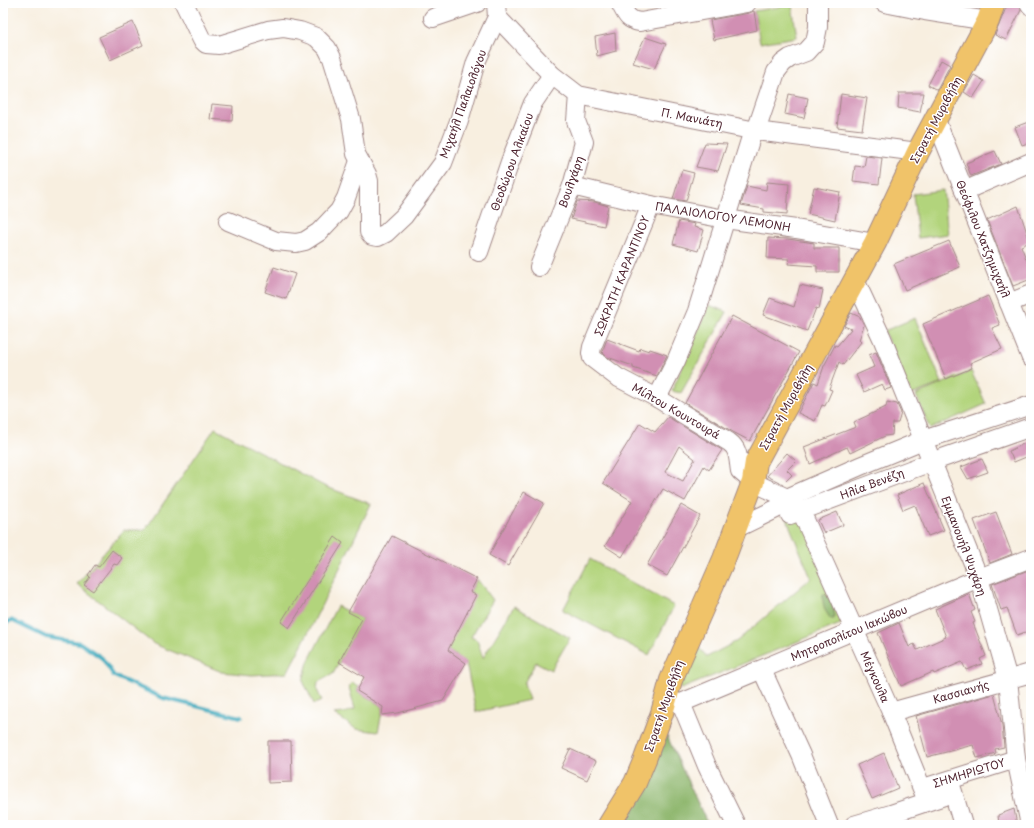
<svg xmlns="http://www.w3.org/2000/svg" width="1034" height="828" font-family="'Playpen Sans',sans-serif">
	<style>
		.green { fill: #b2d47c; stroke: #7e7a54 }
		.forest { fill: #8db66c; stroke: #6c6a4c }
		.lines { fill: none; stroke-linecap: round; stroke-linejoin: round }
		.stream { stroke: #3fabbe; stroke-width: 4 }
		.building { fill: #d18fb3; fill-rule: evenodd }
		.minor-casing { stroke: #a18786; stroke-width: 20 }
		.major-casing { stroke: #a18786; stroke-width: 24 }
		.minor { stroke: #fff; stroke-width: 18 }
		.major { stroke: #f0c369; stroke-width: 22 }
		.labels { text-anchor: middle; stroke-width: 3; stroke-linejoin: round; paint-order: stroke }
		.street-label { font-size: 11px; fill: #4a1f2b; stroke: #fff }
	</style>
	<rect width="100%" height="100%" fill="#fff"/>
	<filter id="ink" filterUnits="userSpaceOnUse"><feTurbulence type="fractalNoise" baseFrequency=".025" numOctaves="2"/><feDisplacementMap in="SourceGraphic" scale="8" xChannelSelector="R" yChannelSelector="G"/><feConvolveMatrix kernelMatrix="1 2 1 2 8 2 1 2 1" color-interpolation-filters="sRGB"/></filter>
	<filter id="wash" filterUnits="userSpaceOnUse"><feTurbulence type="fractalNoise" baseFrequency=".012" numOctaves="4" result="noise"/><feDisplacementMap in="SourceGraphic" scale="16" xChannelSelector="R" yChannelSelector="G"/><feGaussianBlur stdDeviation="0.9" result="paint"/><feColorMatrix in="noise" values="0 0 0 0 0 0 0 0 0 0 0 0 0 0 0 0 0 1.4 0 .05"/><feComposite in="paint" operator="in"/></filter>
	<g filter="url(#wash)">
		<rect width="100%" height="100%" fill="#f8efe0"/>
		<g class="green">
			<path d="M792,5L797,37L760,43L754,11Z"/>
			<path d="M943,190L948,234L918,238L913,194Z"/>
			<path d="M709,305L727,312L681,393L672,391Z"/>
			<path d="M915,318L942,383L911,395L884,331Z"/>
			<path d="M971,371L986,404L930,429L916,395Z"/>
			<path d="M215,428L324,486L371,504L310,629L287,673L252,675L222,672L154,644L77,584L124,530H145Z"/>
			<path d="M801,511L850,620L681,689L672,680L689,636L707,657L737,641L811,578L790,527L787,517Z"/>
			<path d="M590,559L674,606L649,655L563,610Z"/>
			<path d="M477,579L493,600L471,637L477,640L483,658L514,606L570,638L551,670L536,662L524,683L529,700L476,712L466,663L448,650L470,592Z"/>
			<path d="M337,606L362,619L333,674L318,682L317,690L322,701L314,704L303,681L308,662Z"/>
			<path d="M352,682L359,687L357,691L383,707L378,732L356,729L334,714L344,713L355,709L349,687Z"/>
		</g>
		<g class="forest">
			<path d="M823,594H825C831,599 836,610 834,619H831C825,612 822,604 823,594Z"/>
			<path d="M667,736L708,825H619Z"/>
		</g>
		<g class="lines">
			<path class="stream" d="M3,625L11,620L46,637L80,643L102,658L114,676L163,698L241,717"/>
		</g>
		<g id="blocks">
			<g class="building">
				<path d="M1008,3H1019L1021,10L1006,40L995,35Z"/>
				<path d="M754,11L757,30L714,40L710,20L749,13Z"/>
				<path d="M133,22L143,45L110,60L99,37Z"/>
				<path d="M615,33L616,51L597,56L595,37Z"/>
				<path d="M645,37L666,44L654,69L633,63Z"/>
				<path d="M941,60L950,65L937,90L928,85Z"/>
				<path d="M974,75L984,81L973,98L964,92Z"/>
				<path d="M899,93H924L920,112L898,108Z"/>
				<path d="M789,94L808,98L804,118L785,114Z"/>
				<path d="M841,94L867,98L862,130L837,127Z"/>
				<path d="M212,104L233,106L232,121L210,119Z"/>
				<path d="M1031,121V142L1022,145L1015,127Z"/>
				<path d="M705,143L727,144L718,171L696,167Z"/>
				<path d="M995,151L1001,164L971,176L966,163Z"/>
				<path d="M866,156L882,158L879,184L853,181L855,166L864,167Z"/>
				<path d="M682,170L694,173L686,201L673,199Z"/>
				<path d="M767,182L789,184L787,214L764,212V209L741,205L747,186L766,190Z"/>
				<path d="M814,187L840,192L835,220L808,214Z"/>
				<path d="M577,201L595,202L608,206L604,226L571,219Z"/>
				<path d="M1018,206L1030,242L1021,246L1031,271V279L1013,286L987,220Z"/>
				<path d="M679,221L695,224L694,227L704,230L698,251L673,244Z"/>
				<path d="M768,238L788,239L814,243V248H839V272H817V266L788,264L789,259L767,258Z"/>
				<path d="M949,241L960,267L905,290L894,264Z"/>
				<path d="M274,267L295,274L286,299L265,292Z"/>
				<path d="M800,285L823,290L819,309L816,308L807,331L763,315L770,298L794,307Z"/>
				<path d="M988,296L1000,325L992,328L1002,349L970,363L972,368L946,379L923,324Z"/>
				<path d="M851,313L860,317L864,325L859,340L861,342L843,365L839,362L829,389L832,390L825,406L822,405L815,421L798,413L814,382L818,384L824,366L835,345L837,346L851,329L844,326Z"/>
				<path d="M732,316L799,352L750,441L733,432L685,403Z"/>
				<path d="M607,339L639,351L640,348L649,351L650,349L667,355L657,376L633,368V366L607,357L602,352Z"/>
				<path d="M876,352L891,388L885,390L882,384L864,392L856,375L874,367L869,355Z"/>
				<path d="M887,402L897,404L901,413L898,423H893L892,435L885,436L850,453L847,447L810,464L804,447L856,427L854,422L886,407Z"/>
				<path d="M668,417L722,450L709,470L704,466L685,501L663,489L622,557L605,546L632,501L603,483L640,423L655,432ZM679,446L695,459L683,481L665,472Z"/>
				<path d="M1031,440V455L1014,462L1009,451Z"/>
				<path d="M787,453L796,461L787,470L792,475L783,484L767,476Z"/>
				<path d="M982,459L988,472L968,479L961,467Z"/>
				<path d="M924,483L944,530L928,536L915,505L903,510L897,495Z"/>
				<path d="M524,492L544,503L508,566L489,555Z"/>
				<path d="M681,505L700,516L667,576L647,565Z"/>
				<path d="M837,512L843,525L824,533L818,520Z"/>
				<path d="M996,512L1012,554L990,563L974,520Z"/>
				<path d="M392,536L477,579L470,592L476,595L448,650L466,663L443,701L398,713L382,715L383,707L357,691L364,677L339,662L362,619L348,612Z"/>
				<path d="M335,537L343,543L289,628L281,622Z"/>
				<path d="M112,550L122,558L117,565L114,564L93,591L84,585L90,577L88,575L95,565L99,567Z"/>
				<path d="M1031,569V630L1017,635L1007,608L1001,610L992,584Z"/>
				<path d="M969,594L975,610L971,612L975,622L973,623L986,656L980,659L982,664L966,670L962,662L934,674L933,672L901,686L878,633L899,623L909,647L914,644L917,650L946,637L935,609Z"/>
				<path d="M994,694L1002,725L1004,747L995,749L996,753L977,758L973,745L927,757L916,716Z"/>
				<path d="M268,741H291L292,782L268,783Z"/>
				<path d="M570,749L596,761L587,780L561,768Z"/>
				<path d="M884,753L898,788L872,799L857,765Z"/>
				<path d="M1014,809L1017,825H999L998,815Z"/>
			</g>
		</g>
	</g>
	<g filter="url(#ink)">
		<use href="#blocks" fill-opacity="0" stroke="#a18786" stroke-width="1"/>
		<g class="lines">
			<g class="minor-casing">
				<g id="minor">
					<path d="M184,3L202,40L206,44L219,45L268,30L283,28L300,31L316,37L327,48L332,58L351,119L356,154L367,174L369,181V232L372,236L378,237L386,233L404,216L443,163L459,121L476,62L497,17L496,3"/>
					<path d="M620,3C626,14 627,20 640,22L747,3"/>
					<path d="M884,3L925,11L988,21"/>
					<path d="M1029,3L1031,6"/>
					<path d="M497,17L552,75L578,95L756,131L918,152"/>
					<path d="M433,18L477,3"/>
					<path d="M936,120L1031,358"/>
					<path d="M572,186L651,205L725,219L796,229L875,243"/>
					<path d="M964,191L1031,162"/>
					<path d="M651,205L592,347L591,353L592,358L617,377L657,398L729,442C739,449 738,459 740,471L753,482L787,498L860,466L923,440L1031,405"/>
					<path d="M228,221L276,241L296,243L305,241L319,232L339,211L346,198L359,161"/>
					<path d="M479,252L510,162L533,103L552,75"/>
					<path d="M539,267L572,186L584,142L576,121L578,95"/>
					<path d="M855,280L882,338L979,578L1008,679L1016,759L1030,825"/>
					<path d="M1009,303L1031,294"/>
					<path d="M657,398L676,361L697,311L751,137L756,131L776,72L783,63L790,58L806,52L815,42L818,27V3"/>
					<path d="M790,515L931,462L1031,427"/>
					<path d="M735,529L778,508L787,498L801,511L891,712L927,801"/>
					<path d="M762,670L801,755L829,825"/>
					<path d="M666,700L681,703L979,578L1031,558"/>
					<path d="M681,703L707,766L736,825"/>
					<path d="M891,712L1031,673"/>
					<path d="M950,782L963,825"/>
					<path d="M923,788L1016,759"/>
					<path d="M854,825L891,814L953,793"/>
				</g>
			</g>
			<g class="major-casing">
				<path id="major" d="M609,825L635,783L645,759L662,713L671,680L724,559L753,482L756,462L875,243L918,152L988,21L994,3"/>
			</g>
			<use href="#minor" class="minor"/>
			<use href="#major" class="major"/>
		</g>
	</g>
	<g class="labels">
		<g class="street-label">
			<text transform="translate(463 104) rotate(-70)" y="4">Μιχαήλ Παλαιολόγου</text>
			<text transform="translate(692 118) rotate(11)" y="4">Π. Μανιάτη</text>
			<text transform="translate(936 120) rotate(-62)" y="4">Στρατή Μυριβήλη</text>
			<text transform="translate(512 162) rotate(-70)" y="4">Θεοδώρου Αλκαίου</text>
			<text transform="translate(571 182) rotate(-71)" y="4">Βουλγάρη</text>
			<text transform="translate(723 217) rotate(9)" y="4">ΠΑΛΑΙΟΛΟΓΟΥ ΛΕΜΟΝΗ</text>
			<text transform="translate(983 239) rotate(68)" y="4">Θεόφιλου Χατζημιχαήλ</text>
			<text transform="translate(622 276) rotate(-68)" y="4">ΣΩΚΡΑΤΗ ΚΑΡΑΝΤΙΝΟΥ</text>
			<text transform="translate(786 407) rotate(-61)" y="4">Στρατή Μυριβήλη</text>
			<text transform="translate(676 411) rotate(30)" y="4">Μίλτου Κουντουρά</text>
			<text transform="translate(872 484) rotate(-21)" y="4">Ηλία Βενέζη</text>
			<text transform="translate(964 546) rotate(69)" y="4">Εμμανουήλ Ψυχάρη</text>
			<text transform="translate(849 633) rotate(-23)" y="4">Μητροπολίτου Ιακώβου</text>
			<text transform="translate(875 677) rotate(66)" y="4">Μέγκουλα</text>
			<text transform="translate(961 692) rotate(-16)" y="4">Κασσιανής</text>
			<text transform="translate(664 706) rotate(-71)" y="4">Στρατή Μυριβήλη</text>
			<text transform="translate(969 773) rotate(-17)" y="4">ΣΗΜΗΡΙΩΤΟΥ</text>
		</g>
	</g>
	<rect width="1034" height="828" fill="none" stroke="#fff" stroke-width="16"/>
</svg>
